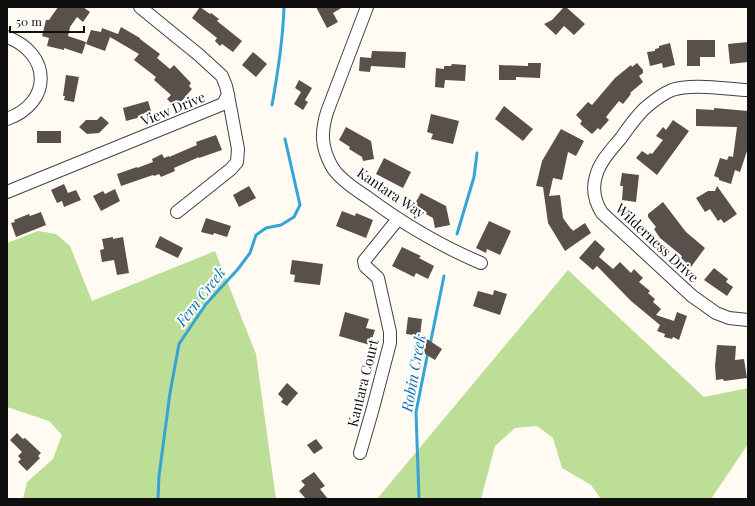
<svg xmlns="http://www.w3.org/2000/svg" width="755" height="506" font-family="'Playfair Display',serif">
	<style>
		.forest { fill: #bdde97 }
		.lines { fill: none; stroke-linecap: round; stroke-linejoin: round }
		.stream { stroke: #36a4d5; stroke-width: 3 }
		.building { fill: #594f4b }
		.minor-casing { stroke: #424242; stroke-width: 14 }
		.minor { stroke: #fff; stroke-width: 12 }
		.labels { text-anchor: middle; stroke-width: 4; stroke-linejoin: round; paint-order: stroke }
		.street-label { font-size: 14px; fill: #0f0f0f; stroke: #fff }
		.water-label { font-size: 15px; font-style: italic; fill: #1074aa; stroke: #fff }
	</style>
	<rect width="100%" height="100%" fill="#fffbf2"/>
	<g class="forest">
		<path d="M38,231L56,234L70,246L92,301L215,251L256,354L276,499H23L27,482L53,459L62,435L49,421L7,407V243Z"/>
		<path d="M568,270L704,397L748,388V444L711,499H601L591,485L562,468L553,438L537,426L515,428L495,446L481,499H377Z"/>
	</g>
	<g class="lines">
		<g class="stream">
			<path d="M272,105C278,72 283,40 284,7"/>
			<path d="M457,234L474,177L477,153"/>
			<path d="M430,345L444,276"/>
			<path d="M158,499L159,476L170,393L179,344L206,304L238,269L250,253L256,235L266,228L281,225L294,217L300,205L285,139"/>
			<path d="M419,499L416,412L428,352"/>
		</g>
	</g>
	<g class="building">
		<path d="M58,7H83L90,12L83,22L77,17L70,27L68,36L86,42L82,54L64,48V50L47,46L49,38L42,36L46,20H49Z"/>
		<path d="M200,7L210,14L211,13L219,19L217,21L242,41L233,52L222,44L220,46L215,41L217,38L192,18Z"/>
		<path d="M316,7H343L333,13L338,22L327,28Z"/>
		<path d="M564,7H566L585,24L574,35L564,26L556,35L544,24L552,20Z"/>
		<path d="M121,27L140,38V39L160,54L157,58L170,69L174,65L191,83L189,86L192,89L180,103L176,100L172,104L167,99L171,95L154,80L156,77L134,60L139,54L110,37L105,51L86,44L91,30L101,32L102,28L118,34Z"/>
		<path d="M687,40H715V57H700V66H687Z"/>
		<path d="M748,42V62L730,64L728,44Z"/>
		<path d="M670,43L675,65L663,68L662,63L650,66L647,52L655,51V49L659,48V46Z"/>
		<path d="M372,51L406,52L405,68L371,66L370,72L359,71L360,57L371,58Z"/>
		<path d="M253,52L267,64L256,77L242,65Z"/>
		<path d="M528,63H541L540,78L516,77V80H499V65L528,66Z"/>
		<path d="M637,63L643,70V73L639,76L643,82L630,93L631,94L623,104L619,101L606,117L609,120L600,130L598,128L592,134L580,124L582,121L576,115L588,102L592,105L615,78L631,65L632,67Z"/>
		<path d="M452,64L466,65L465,81L445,80L444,88L435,87L436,68L444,69V66H451Z"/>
		<path d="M66,75L79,77L74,102L64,100L65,96H63Z"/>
		<path d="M299,80L312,88L305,100L308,102L303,110L294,104L301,92L295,88Z"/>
		<path d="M148,101L152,114L126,121L123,108Z"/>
		<path d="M504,106L533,129L523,141L495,119Z"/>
		<path d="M714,108L748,111V148L740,172L735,170L731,184L719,180V178L714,176L720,158L727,160L729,156L733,157L737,127L696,126V109L714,110Z"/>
		<path d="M431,114L459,121L453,144L431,139L433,134L427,132Z"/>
		<path d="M101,116L109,123L99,133L87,134L79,127L86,120H97Z"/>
		<path d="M673,120L689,131L657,175L636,158L642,151L648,155L650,153L652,154L663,140L656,136L663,127L666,130Z"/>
		<path d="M346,127L371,141L374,159L363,161L362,157L349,149L350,147L339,140Z"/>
		<path d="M561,129L584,141L576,156L568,152L562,180L553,178L549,196L560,195L563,218L571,229H572L573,231L585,223L591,233L565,251L548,223L543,187L536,186L542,161Z"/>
		<rect x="37" y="131" width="24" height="12"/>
		<path d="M216,135L222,150L199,158V157L174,168L175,171L161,177L159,174L154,176L153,175L121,186L117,174L137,167V168L153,162L152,159L162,154L164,158L169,156V157L197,145L196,142Z"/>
		<path d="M384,158L411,172L403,188L376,174Z"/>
		<path d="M622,173L639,175L636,202L622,200L623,186H620Z"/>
		<path d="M64,184L68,193L76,190L81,200L64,207L62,201L57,203L51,190Z"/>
		<path d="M249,186L256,198L239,207L233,195Z"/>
		<path d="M717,186L737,214L724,223L721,219L718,221L710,209L705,212L696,198L708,191H715Z"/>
		<path d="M115,189L120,201L101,211L93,196L103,191L105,194Z"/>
		<path d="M421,193L446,206L450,225L435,228L433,218L413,207Z"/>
		<path d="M663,202L686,232L705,248L691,267L681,258L682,256L660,238L654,229L656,227L648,217V214Z"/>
		<path d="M342,211L355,216L356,213L373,220L366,238L336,226Z"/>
		<path d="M41,212L46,225L16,237L11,223L15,222L14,220L29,214L30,216Z"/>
		<path d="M206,218L231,226L227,237L214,233L213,235L201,232Z"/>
		<path d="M489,221L511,231L500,255L487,249L486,253L476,248Z"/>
		<path d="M160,236L183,248L178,258L155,247Z"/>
		<path d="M113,237V239L123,237L129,273L117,275L114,260L102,262L100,250L104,249L102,239Z"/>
		<path d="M595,240L605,249L599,257L613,269L620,262L631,273L634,269L643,278L639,282L650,291L648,293L655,299L653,302L661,309L656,315L674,321L677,312L687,316L679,340L673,337L672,339L664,337L665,334L657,331L660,325L631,301L597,266L593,270L579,258Z"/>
		<path d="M402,247L421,256L419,258L434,266L428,279L416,273L414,277L392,266Z"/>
		<path d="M292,260L323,264L320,285L294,282L295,275L290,274Z"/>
		<path d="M714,268L728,279L726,282L733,287L727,296L704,280Z"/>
		<path d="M494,290L507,294L500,315L473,306L478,291L493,295Z"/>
		<path d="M345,312L369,319L366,328L375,330L370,345L339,336Z"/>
		<path d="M408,317L422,319L420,336L406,334Z"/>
		<path d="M421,335L442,349L435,360L414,347Z"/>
		<path d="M717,345L736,346L735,360L744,359L747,378L724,381L723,379L716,380L715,366Z"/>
		<path d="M287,383L298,393L287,406L281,402L283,399L278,394Z"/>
		<path d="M17,433L23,439L25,438L41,453L38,456L40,458L27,471L18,462L21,459L18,456L22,452L10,440Z"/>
		<path d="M316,439L323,448L314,454L307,445Z"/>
		<path d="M314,472L325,486L320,489L328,499H306L299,491L305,485L301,481Z"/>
	</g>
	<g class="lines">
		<g class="minor-casing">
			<g id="minor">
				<path d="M367,7L327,112C321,132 321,146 331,165C337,177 356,190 367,197C402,223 441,246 481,263"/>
				<path d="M7,37C52,54 52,103 7,119"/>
				<path d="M748,90C727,89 691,83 672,90C662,94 652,102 644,109C635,118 628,128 621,138C612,149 600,161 596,176C592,189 595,202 602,213L692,296L716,313L729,318L748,320"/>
				<path d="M7,192L223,104L228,95L226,86L222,76L199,55L140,7"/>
				<path d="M177,212L231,169L237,162L238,149L228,95"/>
				<path d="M360,453L373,408L390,343V332L378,278L365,266L364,261L398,219"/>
			</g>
		</g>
		<use href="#minor" class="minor"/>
	</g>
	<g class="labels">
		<g class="street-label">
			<text transform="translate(173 109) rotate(-22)" y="5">View Drive</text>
			<text transform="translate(391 193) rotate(34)" y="5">Kantara Way</text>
			<text transform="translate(657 243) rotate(43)" y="5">Wilderness Drive</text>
			<text transform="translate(363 383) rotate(-76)" y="5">Kantara Court</text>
		</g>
		<g class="water-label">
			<text transform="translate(201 297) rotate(-52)" y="5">Fern Creek</text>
			<text transform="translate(414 373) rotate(-80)" y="5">Robin Creek</text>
		</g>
	</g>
	<rect width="755" height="506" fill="none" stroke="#0f0f0f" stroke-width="16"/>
	<path d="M10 26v6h74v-6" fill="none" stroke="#0f0f0f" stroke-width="2"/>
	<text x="16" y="26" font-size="12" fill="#0f0f0f" stroke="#ffffff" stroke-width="3" paint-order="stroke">50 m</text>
</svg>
